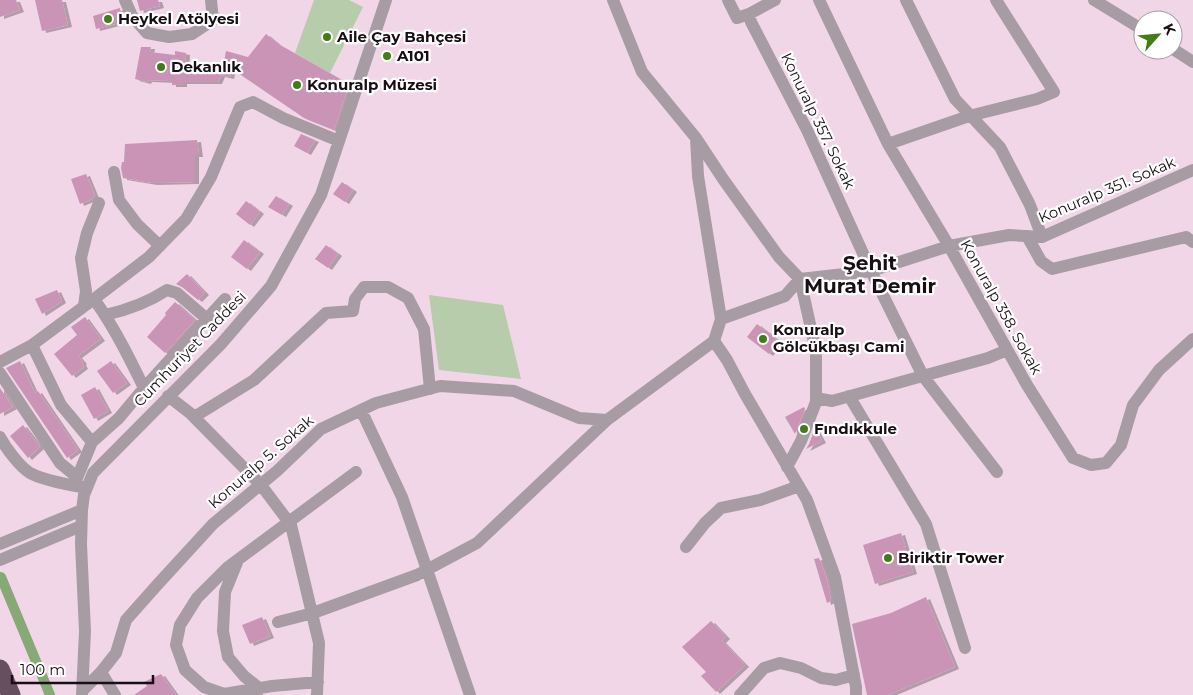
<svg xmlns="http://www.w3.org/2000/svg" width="1193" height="695" viewBox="0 0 1193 695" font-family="Montserrat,sans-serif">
  <defs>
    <filter id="shadow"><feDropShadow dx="4" dy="2" stdDeviation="0" flood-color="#0004"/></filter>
  </defs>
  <rect width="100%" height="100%" fill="#f1d6e7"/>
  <path fill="#b6ccab" d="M314 0H349L363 7 330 73 295 53Z
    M429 295 503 305 521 379 439 370Z"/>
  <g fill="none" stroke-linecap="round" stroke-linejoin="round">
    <path stroke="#87a976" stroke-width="10" d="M1 577 50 695"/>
  </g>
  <path fill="#ca94b7" filter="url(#shadow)" d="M0 0H16L20 10 0 17Z
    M35 0H62L68 25 42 31Z
    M137 0H158L160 6 140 11Z
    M120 8 123 22 96 29 93 16Z
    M266 34 278 44 349 84 334 130 304 118 232 69 230 77 221 75 218 82H183V85H172V81L148 80 147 82 135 79 141 47H151L150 52 175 55V51L186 53 185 67 222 71 226 51 248 57Z
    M301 134 315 140 307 153 294 146Z
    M197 140 199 155H195V182L153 183 123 178 121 168 122 162H124L125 144Z
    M86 174 95 196 92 199 80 204 71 179Z
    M342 182 353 190 345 202 333 194Z
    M276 196 289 204 282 215 268 207Z
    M246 201 260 212 250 225 236 214Z
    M244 240 260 252 247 269 231 257Z
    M326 245 338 254 328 268 315 259Z
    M187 274 205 293 198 300 182 287 176 284Z
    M57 290 62 301 42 314 35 299Z
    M175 302 195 320 165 353 147 337 166 315 165 313Z
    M85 317 101 339 78 356 83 362 82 363 84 367 72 376 54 354 77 335 71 327Z
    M757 324 779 341 769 354 747 337Z
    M20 361 35 393 38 391 78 450 67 458 6 368Z
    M111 361 127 383 113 393 97 371Z
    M95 387 108 411 94 419 81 395Z
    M0 388 13 407 0 414Z
    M804 407 805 409 795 434 785 417Z
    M23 425 40 447 28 458 10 436Z
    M815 428 822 441 806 449 809 444Z
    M901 533 913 572 875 584 863 545Z
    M819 558 827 579 831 601 827 603 814 559Z
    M926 597 955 667 888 695H867L852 624 891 613Z
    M262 617 270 636 250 644 242 625Z
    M711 621 726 637 722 641 745 665 716 692 701 676 706 672 682 647Z
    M161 674 176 695H134L147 686 144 682Z"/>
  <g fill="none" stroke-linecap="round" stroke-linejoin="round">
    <path stroke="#a79ca3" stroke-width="12" d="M125 0 132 16 147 33 169 37 192 34 213 20 211 0
      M613 0 642 72 696 138 723 179 779 257 800 279 816 351V402L801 441 787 467
      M728 0 737 18 749 14
      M775 0 749 14 751 22 807 130 871 271 923 376 997 472
      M819 0 888 144 949 246 1027 385 1073 458 1091 465 1106 463 1121 445 1133 405 1159 370 1193 339
      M906 0 955 99 1000 147 1030 205 1042 237
      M1094 0 1143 30
      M1173 49 1193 62
      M696 138 698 176 721 319 714 341
      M888 144 969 116 1037 99 1054 92 996 0
      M114 172 119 200 137 224 160 246
      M1027 236 1041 261 1052 269 1186 237 1193 242
      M94 299 149 257 186 219 211 177 240 107 253 102 283 118 339 141
      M84 306 86 291 81 258 87 233 99 203
      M105 315C128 310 147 303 167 290L177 293 207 319
      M721 319 785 296 800 279 871 271 949 246 1009 235 1042 237 1193 170
      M714 341 727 360 745 394 807 500 835 577 856 687V695
      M0 362 32 345 94 299C114 327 129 357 144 388L119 418 92 442 61 405 32 345
      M0 373 60 463 77 477
      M144 388 225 299
      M168 396 190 413 261 485 291 525 319 643 317 695
      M849 396 926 524 965 648
      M816 398 832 401 988 358 1007 350
      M361 410 402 497 470 695
      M194 417 254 380 326 313 353 311 355 299 364 287H388L408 298 424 329 430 389
      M0 437C6 448 19 466 30 473 44 481 71 485 87 488
      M75 483 92 442
      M0 544 82 510
      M686 547 705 523 721 508 760 500 799 486
      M0 560 81 526
      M238 560 225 592 223 631 228 657 244 676 259 688 257 693
      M278 622 313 613 417 575 477 543 607 420
      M101 672 115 695
      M318 682 272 686 224 694 204 687 185 670 176 645 180 625 197 598 228 567 356 472
      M84 689 101 672 116 653 126 620 158 584 213 524 277 471 321 429 376 403 440 386 514 391 579 418 607 420 714 341
      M82 695 85 631 81 544 82 510 84 495 93 473 221 344 271 286 321 195 386 0
      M740 695 764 668 780 663 801 668 821 678 836 680 854 675"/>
    <path stroke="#664f5e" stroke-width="19" d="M0 669 11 695"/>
  </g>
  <g fill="#427c15" stroke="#fff" stroke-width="2">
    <circle cx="108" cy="19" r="5"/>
    <circle cx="327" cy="37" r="5"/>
    <circle cx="387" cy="56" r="5"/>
    <circle cx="161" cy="67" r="5"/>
    <circle cx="297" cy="85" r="5"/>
    <circle cx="763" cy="339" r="5"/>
    <circle cx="804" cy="429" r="5"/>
    <circle cx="888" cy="558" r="5"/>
  </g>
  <g text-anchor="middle" stroke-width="4.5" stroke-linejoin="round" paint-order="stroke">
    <g font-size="15" font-weight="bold" fill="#180f15" stroke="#fff" text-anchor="start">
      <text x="118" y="24">Heykel Atölyesi</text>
      <text x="337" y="42">Aile Çay Bahçesi</text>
      <text x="397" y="61">A101</text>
      <text x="171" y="72">Dekanlık</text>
      <text x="307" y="90">Konuralp Müzesi</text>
      <text x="773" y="335">Konuralp<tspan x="773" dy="17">Gölcükbaşı Cami</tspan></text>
      <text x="814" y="434">Fındıkkule</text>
      <text x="898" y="563">Biriktir Tower</text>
    </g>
    <g font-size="15" fill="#180f15" stroke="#fff">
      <text transform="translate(818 121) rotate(64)" y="5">Konuralp 357. Sokak</text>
      <text transform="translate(1107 190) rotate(-23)" y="5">Konuralp 351. Sokak</text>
      <text transform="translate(1001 307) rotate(61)" y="5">Konuralp 358. Sokak</text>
      <text transform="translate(190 349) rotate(-46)" y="5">Cumhuriyet Caddesi</text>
      <text transform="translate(261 462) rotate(-41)" y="5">Konuralp 5. Sokak</text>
    </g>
    <g font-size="20" font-weight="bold" fill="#180f15" stroke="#fff">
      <text x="870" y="270">Şehit<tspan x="870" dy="23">Murat Demir</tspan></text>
    </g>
  </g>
  <g transform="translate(1158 35) rotate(63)"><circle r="24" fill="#ffffff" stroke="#a39fa1"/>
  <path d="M0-4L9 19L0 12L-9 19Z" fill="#427c15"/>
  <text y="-8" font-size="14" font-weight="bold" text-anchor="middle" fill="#180f15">K</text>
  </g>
  <path d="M12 675v8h141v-8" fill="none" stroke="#180f15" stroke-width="2.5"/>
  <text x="20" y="675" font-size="15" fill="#180f15" stroke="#ffffff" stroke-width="4" paint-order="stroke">100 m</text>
</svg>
